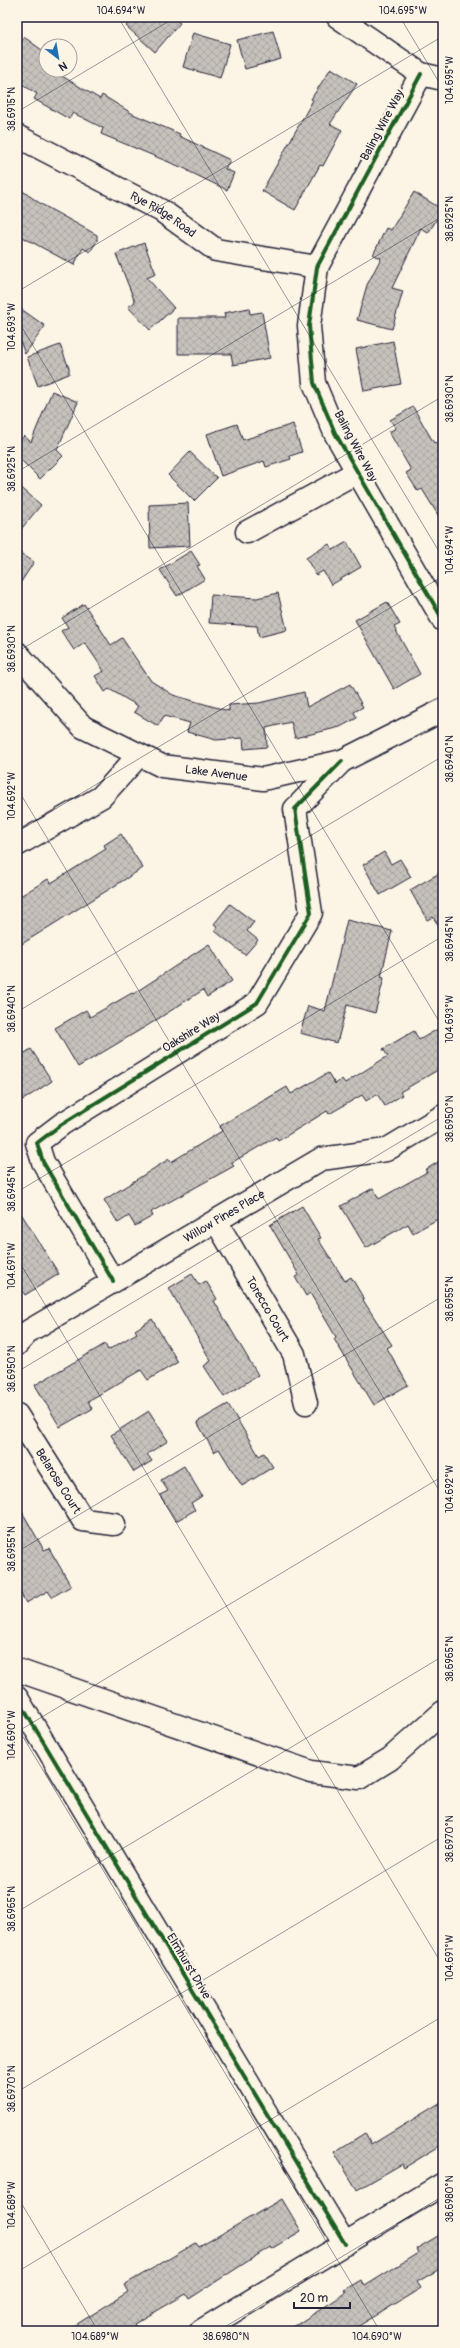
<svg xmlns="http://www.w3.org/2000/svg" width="460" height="2348" viewBox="0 0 460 2348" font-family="Pangolin,sans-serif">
  <defs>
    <pattern id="building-cross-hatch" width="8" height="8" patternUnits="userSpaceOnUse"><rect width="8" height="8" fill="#c6c1bb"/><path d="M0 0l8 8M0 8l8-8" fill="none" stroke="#aaa6a2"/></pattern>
  </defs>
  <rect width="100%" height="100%" fill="#fcf5e5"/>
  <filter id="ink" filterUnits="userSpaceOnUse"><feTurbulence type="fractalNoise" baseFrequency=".025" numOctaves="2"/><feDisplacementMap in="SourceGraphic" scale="8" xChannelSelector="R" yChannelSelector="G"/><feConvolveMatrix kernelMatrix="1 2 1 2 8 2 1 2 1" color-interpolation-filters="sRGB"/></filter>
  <g filter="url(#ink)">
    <path fill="url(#building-cross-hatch)" stroke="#22223b" d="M134 17H173L180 23 155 52 126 26Z
      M273 31 281 59 245 69 237 40Z
      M193 33 230 44 220 78 183 67Z
      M24 37 46 53V70H52L100 99 102 95 133 114 180 134 179 136 230 160 225 169 234 173 227 190 188 171V170L101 134 103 128 73 113 69 119 34 99 37 94 17 81V47Z
      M331 68 357 84 330 124 342 130 323 166 320 165 295 210 262 191 313 100 311 99Z
      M17 187 41 204 97 235V241L90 252 83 248 74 265 17 234Z
      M414 192 443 210 428 233 421 228 392 288 403 291 392 329 357 320 367 285 381 258 373 255 386 228 391 230Z
      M144 243 156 274 147 278 174 308 150 330 128 307 135 302 116 254Z
      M17 306 45 326 25 354 17 333Z
      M249 308 250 314 262 312 270 358 233 365 231 354H178V318H225L224 313Z
      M393 341 401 384 364 391 356 349Z
      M60 345 69 368V374L38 386 27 357Z
      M52 391 78 402 57 450 63 456 40 479 17 456V444L24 436 31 442Z
      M413 407 434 443 436 442 443 453V523L422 489 418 491 406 473 411 470 389 432 396 428 390 420Z
      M237 424 243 440 293 424 302 452 290 456 291 459 266 467 264 461 221 476 207 434Z
      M190 452 217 478 194 501 168 475Z
      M17 484 41 505 17 534Z
      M188 503 190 546 150 548 149 505Z
      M347 542 361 567 331 585 323 571 316 575 306 558 329 544 333 550Z
      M17 551 34 562 17 588Z
      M191 551 200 565 197 566 205 579 177 596 160 570Z
      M278 593 287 630 259 637 257 626 209 623 211 595 257 598Z
      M387 602 400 624 394 627 420 674 394 689 355 620Z
      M84 604 111 645 122 638 151 681 173 695 229 711V705L259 703 304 692 307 707 350 684 363 707 354 712 357 718 340 727 295 738 291 722 266 728 267 747 244 749 243 738 216 740 187 732 190 723 164 716 158 726 134 712 138 706 109 689 105 692 95 676 104 671 85 643 74 650 61 631 68 627 62 618Z
      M121 834 143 868 17 947V898L48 879 51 883 106 849 104 845Z
      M384 852 391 864 400 859 411 877 380 895 363 865Z
      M443 871V933L433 917 427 920 410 890Z
      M230 904 254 922 247 931 258 940 245 955 215 931 218 927 214 924Z
      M347 920 392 931 381 977 384 978 375 1013 347 1005 337 1043 300 1033 308 1006 325 1011Z
      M209 944 232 981 207 997 203 990 150 1024 78 1067 55 1028 86 1010 90 1017 132 993 133 994Z
      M443 1026V1067L400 1092 402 1095 385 1106 377 1094 366 1101 362 1095 329 1114 327 1111 278 1141 276 1137 231 1163 234 1166 151 1212 153 1216 135 1226 129 1216 118 1223 104 1200 169 1159 171 1162 222 1131 220 1126 287 1087 291 1094 328 1073 335 1084 342 1079 345 1083 388 1056 383 1049 414 1031 419 1040Z
      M31 1049 52 1081 23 1100 17 1091V1058Z
      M443 1159V1216L413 1233 408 1224 366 1248 341 1206 373 1188 379 1199 427 1172 425 1170Z
      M302 1206 321 1238 318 1239 345 1281 351 1277 364 1299 363 1300 392 1345 387 1348 408 1385 374 1405 334 1339 336 1337 310 1293 306 1296 295 1277 299 1275 270 1225Z
      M17 1207 59 1274 25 1295 17 1282Z
      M192 1274 199 1285 206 1281 217 1299 214 1301 258 1375 224 1397 204 1366 211 1361 169 1288Z
      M152 1319 178 1362 148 1380 141 1370 88 1401 92 1409 60 1427 35 1385 105 1344 108 1350 137 1333 135 1330Z
      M228 1404 259 1456 264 1453 273 1467 242 1486 219 1449 214 1452 197 1422Z
      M149 1411 168 1441 147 1454 152 1461 134 1472 111 1435Z
      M184 1466 202 1496 191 1503 195 1510 176 1521 160 1495 168 1491 161 1480Z
      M17 1503 44 1550 49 1548 71 1586 52 1597 48 1591 26 1603 17 1587Z
      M443 2101V2144L404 2168 402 2164 357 2190 334 2152 365 2133 371 2145Z
      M282 2199 301 2231 271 2249 270 2247 189 2299 186 2294 134 2324 139 2331H66L128 2292 124 2285 196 2243 199 2247Z
      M443 2233V2267L417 2282 421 2288 382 2312 350 2331H287L346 2293 344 2290 361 2280 365 2286 418 2253 416 2249Z"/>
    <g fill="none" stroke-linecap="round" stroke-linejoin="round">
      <g stroke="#22223b" stroke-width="25">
        <g id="minor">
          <path d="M421 74 317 267 309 326 314 383 335 433 443 620"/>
          <path id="s1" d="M17 136 162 211 216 250 317 267"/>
          <path d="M247 532 357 472"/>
          <path id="s2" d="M17 653 83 727 162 766 263 779 342 761 443 710"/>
          <path d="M17 845 101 797 139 755"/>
          <path id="s3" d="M216 1221 294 1354 306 1403"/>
          <path d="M113 1281 43 1162 37 1143 62 1124 257 1003 311 913 295 809 342 761"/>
          <path id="s4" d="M17 1344 29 1331 321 1159 386 1150 443 1116"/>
          <path id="s5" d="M17 1415 83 1520 114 1524"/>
          <path d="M17 1670 311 1772 359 1778 390 1759 443 1712"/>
          <path d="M17 1698 345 2244"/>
          <path d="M201 2331 443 2184"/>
        </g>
      </g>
      <g stroke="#22223b" stroke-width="25">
        <path id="major" d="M338 17 421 74 443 79"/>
      </g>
      <use href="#minor" stroke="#fcf5e5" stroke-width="22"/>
      <use href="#major" stroke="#fcf5e5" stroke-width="22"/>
      <g stroke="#fcf5e5" stroke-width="6">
        <path id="cycleway" d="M421 74 317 267 309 326 314 383 335 433 443 620
          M113 1281 43 1162 37 1143 62 1124 257 1003 311 913 295 809 342 761
          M17 1698 345 2244"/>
      </g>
      <use href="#cycleway" stroke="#1b5e20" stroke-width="4"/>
    </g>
  </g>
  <path fill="none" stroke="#22223b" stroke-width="1" stroke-opacity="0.45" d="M118 17 443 558M400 17 443 89M17 112 176 17M17 292 443 36M17 319 443 1028M17 472 443 216M17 652 443 396M17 788 443 1497M17 832 443 576M17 1012 443 756M17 1192 443 936M17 1258 443 1966M17 1372 443 1116M17 1552 443 1296M17 1727 380 2331M17 1732 443 1476M17 1912 443 1656M17 2092 443 1836M17 2196 98 2331M17 2272 443 2016M218 2331 443 2196"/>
  <g text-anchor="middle" stroke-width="4" stroke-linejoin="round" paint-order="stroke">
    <g font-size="12" fill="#22223b" stroke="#fcf5e5">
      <text transform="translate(382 125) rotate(-62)" y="4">Baling Wire Way</text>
      <text dy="4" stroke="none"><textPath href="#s1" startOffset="166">Rye Ridge Road</textPath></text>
      <text transform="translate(356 446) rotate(62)" y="4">Baling Wire Way</text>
      <text dy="4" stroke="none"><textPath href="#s2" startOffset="242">Lake Avenue</textPath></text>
      <text transform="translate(191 1032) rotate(-32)" y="4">Oakshire Way</text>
      <text dy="4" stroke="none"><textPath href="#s4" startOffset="244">Willow Pines Place</textPath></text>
      <text dy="4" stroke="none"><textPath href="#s3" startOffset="102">Torecco Court</textPath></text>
      <text dy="4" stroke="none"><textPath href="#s5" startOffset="78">Belarosa Court</textPath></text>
      <text transform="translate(189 1966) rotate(59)" y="4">Elmhurst Drive</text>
    </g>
  </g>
  <rect width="460" height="2348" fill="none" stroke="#fcf5e5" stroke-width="44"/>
  <g transform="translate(58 58) rotate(149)"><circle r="19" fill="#fcf5e5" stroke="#a5a1a1"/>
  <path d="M0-3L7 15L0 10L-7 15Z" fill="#1f6fb2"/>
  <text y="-6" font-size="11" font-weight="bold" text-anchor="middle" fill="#22223b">N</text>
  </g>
  <path d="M294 2302v6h56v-6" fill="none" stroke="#22223b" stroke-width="2"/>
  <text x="300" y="2302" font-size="12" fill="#22223b" stroke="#fcf5e5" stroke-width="3" paint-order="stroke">20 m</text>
  <rect x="22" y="22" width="416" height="2304" fill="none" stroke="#22223b" stroke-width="1.5"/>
  <g font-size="10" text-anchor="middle" fill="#22223b">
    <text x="121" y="14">104.694°W</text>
    <text x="403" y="14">104.695°W</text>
    <text transform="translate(449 80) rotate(-90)" y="4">104.695°W</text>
    <text transform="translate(11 109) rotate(-90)" y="4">38.6915°N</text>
    <text transform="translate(449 219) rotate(-90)" y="4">38.6925°N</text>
    <text transform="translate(11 327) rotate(-90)" y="4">104.693°W</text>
    <text transform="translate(449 399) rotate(-90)" y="4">38.6930°N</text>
    <text transform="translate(11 469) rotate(-90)" y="4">38.6925°N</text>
    <text transform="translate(449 550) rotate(-90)" y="4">104.694°W</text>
    <text transform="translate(11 649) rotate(-90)" y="4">38.6930°N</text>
    <text transform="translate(449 759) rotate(-90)" y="4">38.6940°N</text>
    <text transform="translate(11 796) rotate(-90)" y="4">104.692°W</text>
    <text transform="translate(449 939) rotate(-90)" y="4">38.6945°N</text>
    <text transform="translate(11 1009) rotate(-90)" y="4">38.6940°N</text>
    <text transform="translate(449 1019) rotate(-90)" y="4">104.693°W</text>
    <text transform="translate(449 1119) rotate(-90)" y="4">38.6950°N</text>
    <text transform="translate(11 1189) rotate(-90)" y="4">38.6945°N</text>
    <text transform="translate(11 1266) rotate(-90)" y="4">104.691°W</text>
    <text transform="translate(449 1299) rotate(-90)" y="4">38.6955°N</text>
    <text transform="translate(11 1369) rotate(-90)" y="4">38.6950°N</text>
    <text transform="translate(449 1489) rotate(-90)" y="4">104.692°W</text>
    <text transform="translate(11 1549) rotate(-90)" y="4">38.6955°N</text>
    <text transform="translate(449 1659) rotate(-90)" y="4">38.6965°N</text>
    <text transform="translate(11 1735) rotate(-90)" y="4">104.690°W</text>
    <text transform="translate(449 1839) rotate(-90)" y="4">38.6970°N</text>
    <text transform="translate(11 1909) rotate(-90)" y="4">38.6965°N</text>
    <text transform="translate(449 1958) rotate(-90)" y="4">104.691°W</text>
    <text transform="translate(11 2089) rotate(-90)" y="4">38.6970°N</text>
    <text transform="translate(449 2199) rotate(-90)" y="4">38.6980°N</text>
    <text transform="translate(11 2205) rotate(-90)" y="4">104.689°W</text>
    <text x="95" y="2340">104.689°W</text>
    <text x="226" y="2340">38.6980°N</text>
    <text x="377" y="2340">104.690°W</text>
  </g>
</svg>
